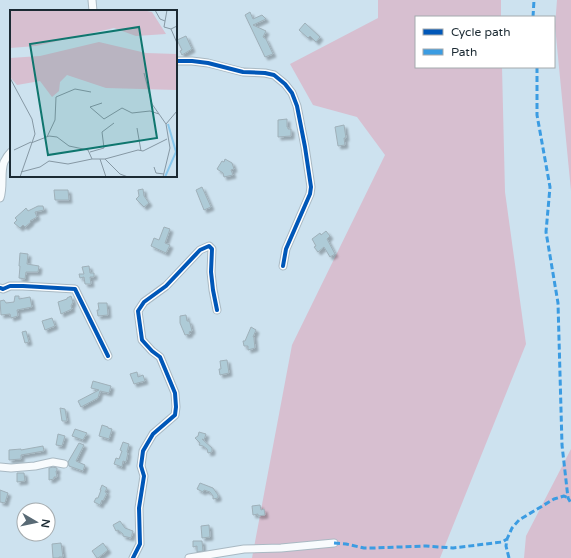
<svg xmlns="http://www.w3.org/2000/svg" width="571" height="558" viewBox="0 0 571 558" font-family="'Varela Round',sans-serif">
  <defs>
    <filter id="shadow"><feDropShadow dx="3" dy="3" stdDeviation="1" flood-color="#0004"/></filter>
  </defs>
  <rect width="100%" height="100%" fill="#cde2ef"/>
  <path fill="#d7bfd0" d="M378 0H501V17H416V67H502L505 192 526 344 440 558H252L292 345 385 155 357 117 313 105 290 64 378 18Z
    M557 0H571V191L555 26Z
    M571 449V558H524L526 536Z"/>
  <path fill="#aecbd7" stroke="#9fb0b9" filter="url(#shadow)" d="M250 12 253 19 262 15 266 19 253 25 266 31 263 37 266 39 273 54 265 57 245 15Z
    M305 23 320 37 316 42 310 36 308 38 299 30Z
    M186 36 192 49 182 55 180 51 182 50 177 40Z
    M287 119V127H288V129H291V136L278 137V120Z
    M344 125 346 138H344L345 145 338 146 335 127Z
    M225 159 232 163 234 169 231 170 233 175 224 177 223 173 217 169 222 161 224 162Z
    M202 187 211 207 204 210 196 190Z
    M143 189 144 196 149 203 144 207 136 199 139 196 138 190Z
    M54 190H68L69 200H55Z
    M38 206H43L44 210 35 212 37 217 30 221 31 222 25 227 23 225 20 228 14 223 17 220 15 218 24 210 26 208 28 211Z
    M164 227 170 229 165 243 170 245 166 253 151 246 154 238 159 240Z
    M326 231 330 236 327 239 335 254 330 257 324 247 318 252 314 247 316 246 312 239 320 233 321 235Z
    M20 253 28 254 27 264 39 266 38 272H26L25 279 19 278 20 266H19Z
    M89 266 90 273H94V277H90L91 284H85L84 277 80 278 79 274H84L82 267Z
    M15 296H19V299L30 297 32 307 17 310 18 316 11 318 10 314 1 315 0 301 4 300 6 303 14 302Z
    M71 296 73 302 71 306 72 309 61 314 58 302 67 299V298Z
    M98 303H107L108 315 98 316 97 310H99Z
    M186 315 187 321H189L190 323 192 331 189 332 190 334 185 335 180 323V316Z
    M52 318 55 326 45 330 42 321Z
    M251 327 256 330 253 337H254V339L255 348 248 350V346H244L243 341H245Z
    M26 331 29 342 25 343 22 332Z
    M227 360 229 373 220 375 219 369H221L220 361Z
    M137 372 138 377 143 375 145 381 134 384 130 374Z
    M93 381 111 386 109 393 100 391 98 398 81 407 78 401 99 390 91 388Z
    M60 408 65 409 67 421H62Z
    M102 425 108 427V428L112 429 109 439 99 436Z
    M75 429 87 433 83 440 72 436Z
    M199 432 206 434 204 440 202 439 212 448V452L208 453 207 449 203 446 199 445 200 443 195 438 198 436Z
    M58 434 65 436 62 446 56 445Z
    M123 442 129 444 127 452 128 453 126 462 123 461 122 467 114 464 116 458 119 459 122 451 120 450Z
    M79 443 84 445 76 461 85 465 83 471 69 466 68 462Z
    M43 446 44 451 21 455V459L9 460V450L21 449V450Z
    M53 467 57 468V471H56L57 477H54V479L49 480V468Z
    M17 473H24L25 481 17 482Z
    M200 483 213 488 218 495V498L213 499V496L210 492 204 490 203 492 197 489Z
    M102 485 107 488 105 492 107 493 103 501 102 500 100 505 94 502 96 498H98L101 490H100Z
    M0 490 8 493 5 503 0 502Z
    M260 505 261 510 264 509 265 515 258 516V514L253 515 252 506Z
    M120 521 125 528 133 531 131 538 123 536V534L118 530 116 531 113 525Z
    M209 525 210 537 202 538 201 526Z
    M193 541H202L203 551 197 552V546L193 547Z
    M61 543 63 557H59V558H53L52 544Z
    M103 543 108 550 98 558H97L92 551Z"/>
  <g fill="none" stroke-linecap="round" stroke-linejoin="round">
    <g stroke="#a9b9c3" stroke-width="9">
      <path id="minor" d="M92 0 93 11
        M176 61H192L208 63 243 72 265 73 274 75 285 84 292 93 297 106 305 147 311 187 310 194 286 249 283 266
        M0 198C4 186 0 173 4 162 6 158 8 155 11 152
        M0 288 3 289 10 286H23L75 289 108 356
        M0 467 11 468 35 466 53 462 64 464
        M133 558 140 544 139 508 144 476 141 466 143 451 153 434 175 415 176 407 175 393 160 357 152 351 142 340 138 311 144 302 166 286 200 250 209 246 212 249 211 272 213 290 217 310
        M189 558 244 549 281 548 334 543"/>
    </g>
    <use href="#minor" stroke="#f8fbfd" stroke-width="7"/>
    <path stroke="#3b9ce2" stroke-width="3" stroke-dasharray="6 3" stroke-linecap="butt" d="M533 17 534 0
      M537 67V115L550 187 546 232 558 303 562 445 568 498 571 503
      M334 543 346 544 364 548H373L426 546 453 548 502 542 507 539
      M509 558 506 546 507 539 512 528 519 520 554 499 564 496 568 498"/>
    <g stroke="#fff" stroke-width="6">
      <path id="cycleway" d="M176 61H192L208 63 243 72 265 73 274 75 285 84 292 93 297 106 305 147 311 187 310 194 286 249 283 266
        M0 288 3 289 10 286H23L75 289 108 356
        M133 558 140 544 139 508 144 476 141 466 143 451 153 434 175 415 176 407 175 393 160 357 152 351 142 340 138 311 144 302 166 286 200 250 209 246 212 249 211 272 213 290 217 310"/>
    </g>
    <use href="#cycleway" stroke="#0057b8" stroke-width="4"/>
  </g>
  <g transform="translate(10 10)">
    <rect width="167" height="167" fill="#cde2ef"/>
    <path d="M0 0H132L142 2 156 24 126 26 104 18 26 36 0 38ZM89 32 136 43 167 44V80L96 78 57 65 50 72 49 81 42 87 30 71 7 75 0 67V48L30 46Z" fill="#d7bfd0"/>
    <path fill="none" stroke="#88c7ec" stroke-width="2" d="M155 167 166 142 158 114"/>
    <path fill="none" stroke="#8698a4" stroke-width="1" d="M145 0 150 9 155 11M157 0 154 17 161 19 167 16M161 19 167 33M134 63 142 94 156 114 160 138 153 167M0 68 22 109 25 124 10 167M92 93 80 97 94 109 112 98 122 103 140 101 149 104M156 114 167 101M127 118 131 141M37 127 45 110 46 87 65 79 81 82M21 133 39 126 47 127 59 136 78 140 82 149M4 140 21 132M80 142 94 138 92 122 104 113M90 149 96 167M95 149 110 164 118 167M144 157 146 163 154 164M11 162 30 157 39 151 58 154 82 149H95L128 140 133 141 157 129"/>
    <path fill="#0f766e" fill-opacity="0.15" stroke="#0f766e" stroke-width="2" d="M129 17 147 128 38 145 20 34Z"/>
    <rect width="167" height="167" fill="none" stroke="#1b2a33" stroke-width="2"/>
  </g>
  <rect x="415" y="16" width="140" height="52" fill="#ffffff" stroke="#a4aaad"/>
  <rect x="423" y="29" width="20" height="6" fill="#0057b8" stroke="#a4aaad"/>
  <text x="451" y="36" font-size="12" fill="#1b2a33">Cycle path</text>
  <rect x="423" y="49" width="20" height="6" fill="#3b9ce2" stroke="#a4aaad"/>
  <text x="451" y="56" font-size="12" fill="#1b2a33">Path</text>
  <g transform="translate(36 522) rotate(99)"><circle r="19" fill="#ffffff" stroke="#a4aaad"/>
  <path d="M0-3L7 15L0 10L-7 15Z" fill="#596a75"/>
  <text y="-6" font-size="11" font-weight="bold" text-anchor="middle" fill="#1b2a33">N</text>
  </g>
</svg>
